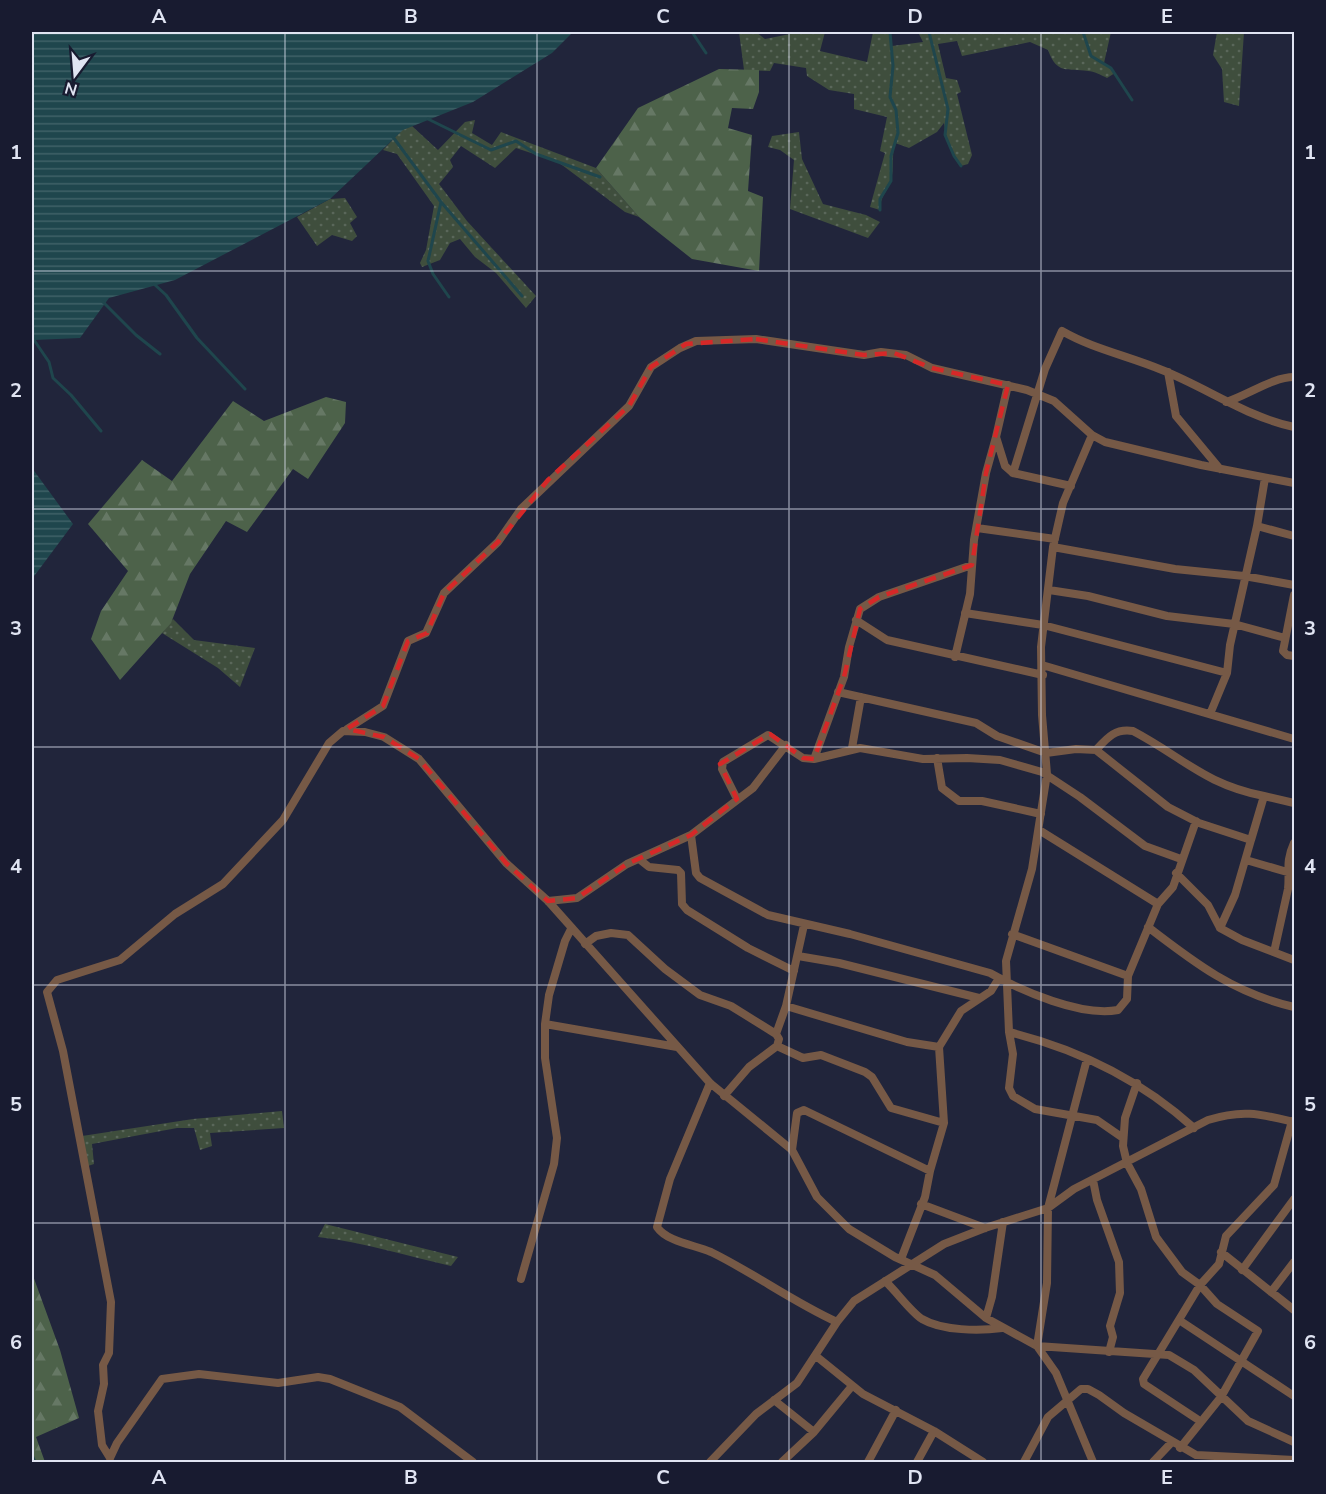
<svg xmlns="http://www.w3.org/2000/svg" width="1326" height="1494" viewBox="0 0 1326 1494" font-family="'Nunito Sans',sans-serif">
  <defs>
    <pattern id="grass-dots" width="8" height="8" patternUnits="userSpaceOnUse" patternTransform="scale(1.5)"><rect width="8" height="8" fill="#3f4e3d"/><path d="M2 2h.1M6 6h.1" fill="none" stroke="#5a675a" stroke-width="1.8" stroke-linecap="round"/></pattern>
    <pattern id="forest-firs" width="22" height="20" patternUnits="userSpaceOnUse" patternTransform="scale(1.5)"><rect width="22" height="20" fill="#4d624a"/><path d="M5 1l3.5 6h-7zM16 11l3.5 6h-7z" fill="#667865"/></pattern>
    <pattern id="water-rules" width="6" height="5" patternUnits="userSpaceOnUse" patternTransform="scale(1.5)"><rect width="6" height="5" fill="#1f464d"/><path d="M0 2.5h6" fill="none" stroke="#3f6167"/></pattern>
  </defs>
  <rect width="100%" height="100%" fill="#21253b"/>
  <path fill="url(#grass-dots)" d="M739 32H756L765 39 800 32H825L820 51 867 62 873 32H890L892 46 923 42 918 32H1111L1104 63 1115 73 1107 78C1101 75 1094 71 1088 71 1067 68 1057 75 1048 50L1030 42 962 56 957 41 938 44 946 78 957 80 961 92 957 94 972 155 968 164 961 166C951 153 946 139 944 123L937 132 909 148 895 143C891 156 895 171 890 183 886 193 880 197 880 210L870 207 885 153 880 151 887 117 854 109V94L829 90 807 76 806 68 774 63 770 71 744 70Z
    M1217 32H1244L1239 106 1224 102 1222 69 1213 55Z
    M475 120 472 133 492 145 501 132 596 168 639 217 625 212 558 162 516 148 495 168 461 146 450 160 453 167 439 184 467 221 536 296 526 308 496 273 475 257 460 239 450 243 440 260 422 267 420 263 426 250 434 206 397 154 383 150 403 129 412 126 438 150 465 122Z
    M799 132 802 159 823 204 866 215 880 222 868 238 790 209 794 160 780 150 768 147 772 136Z
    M345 198 357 217 350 223 357 236 352 241 332 235 317 246 297 217 330 199Z
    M173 619 194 640 255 648 240 687 218 668 162 633Z
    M282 1111 284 1128 210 1133 212 1146 200 1150 194 1128H177L92 1144 94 1164 88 1166 82 1136 193 1119Z
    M325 1224 458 1257 451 1266C407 1256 363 1242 318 1237Z"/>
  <path fill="url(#forest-firs)" d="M719 69 759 70V92L753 109 732 108 728 128 752 135 748 191 763 197 759 271 692 259 639 217 596 168 638 108Z
    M326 397 346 402 345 423 308 479 293 469 247 532 226 521 190 574 171 623 120 680 91 639 101 611 128 571 88 524 142 460 172 481 233 401 264 421Z
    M32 1273 60 1350 79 1418 36 1437 45 1462H32Z"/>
  <path fill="url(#water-rules)" d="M32 32H573L552 53 473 102 403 130 330 199 175 280 109 298 80 338 34 340 32 342Z
    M32 468 73 524 32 579Z"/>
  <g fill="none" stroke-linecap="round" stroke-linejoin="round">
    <path stroke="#1f464d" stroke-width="3" d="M692 32 706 53
      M929 32 948 109 945 135 954 156 961 166
      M1083 32 1091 56 1111 68 1132 100
      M428 119 491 150 516 141 536 154 600 177
      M393 137 441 202 522 296
      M441 202 428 261 433 274 449 297
      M880 210V199L891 181V156L898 133 896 110 890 97 893 66 890 32
      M154 284 166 295 197 338 245 389
      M103 302 136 335 160 354
      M32 337 49 362 53 378 71 395 101 431
      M32 1455 35 1462"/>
    <path stroke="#765946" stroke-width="8" d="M1168 372 1176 416 1220 469
      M1008 385 996 437 1005 466 1013 473
      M1226 402C1248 395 1273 377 1294 377
      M1092 435 1063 503 1053 547 1041 647 1042 715 1047 774 1032 869 1006 961 1009 1032C1078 1049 1141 1080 1194 1128
      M1071 486 1013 473 1045 369 1062 331C1093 349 1129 356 1162 370 1207 388 1247 417 1294 427
      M1257 526 1294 536
      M977 528 1055 539
      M1053 547 1175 569 1244 576 1294 585
      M1049 590 1088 596 1167 616 1234 624 1285 638
      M1294 595 1283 651 1287 655 1294 656
      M965 613 1043 625 1227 673
      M856 620 887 640 1043 675
      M955 657 970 594 974 540 986 473 996 437
      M1042 665 1294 739
      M838 692 976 723 997 736 1046 753 1076 749 1096 750 1168 807 1199 823 1251 840 1264 796 1294 803
      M1210 714 1227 673 1230 645 1257 526 1265 478
      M347 729 383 706 408 641 426 633 444 593 498 542 521 509 629 406 651 367 680 348 696 341 756 339 864 355 881 352 906 355 932 368 1027 390 1054 401 1092 435 1105 442 1201 465 1294 483
      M852 748 861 697
      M1096 750C1107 738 1115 728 1133 731 1184 758 1204 784 1264 796
      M937 758 942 788 959 801H982L1041 814
      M814 759 844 677 849 647 860 609 879 597 972 565
      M737 799 722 769 723 762 768 735 803 758 814 759 860 748 923 759 967 758 1000 760 1042 772 1080 797 1145 846 1181 859
      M1039 830 1158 904
      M691 835 696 873 700 878 768 915 850 934 990 973C1022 991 1081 1017 1118 1010L1127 999 1128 976 1012 934
      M639 859 649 867 678 870 681 873 682 904 687 910 748 948 794 971
      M1246 860 1294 874
      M1176 873 1208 905 1220 928 1242 940 1294 960
      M548 901 577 898 627 864 691 835 753 788 786 745
      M1148 927C1196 964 1234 993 1294 1007
      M1220 928 1235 895 1251 840
      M585 944 596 936 611 933 628 935 665 969 700 995 731 1006 776 1034 779 1039 777 1046 749 1067 724 1096
      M1274 952 1288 889C1290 870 1285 863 1294 843
      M798 956 839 963 979 998
      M1128 976 1158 904 1173 887 1196 821
      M786 1006 804 925
      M545 1024 677 1047
      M1009 1032 1013 1054 1009 1088 1013 1096 1035 1109 1097 1120 1123 1138
      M776 1034 786 1006 907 1042 939 1047
      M777 1046 803 1058 821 1055 865 1072 872 1077 891 1108 944 1123
      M1087 1059 1048 1208 1047 1283 1037 1346 1056 1373 1093 1462
      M710 1083 670 1179 657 1227C667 1242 695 1245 711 1252 754 1273 793 1302 837 1322
      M1137 1083 1125 1118 1123 1146 1127 1163 1141 1189 1156 1237 1182 1272 1200 1285 1217 1304 1258 1331 1221 1397 1180 1448
      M792 1150 797 1113 804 1110 930 1171 944 1123 939 1047 961 1011 991 991 999 978
      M1093 1180 1097 1200 1119 1262 1120 1293 1110 1326 1113 1337 1109 1352
      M921 1204 985 1228
      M1221 1252 1294 1310
      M901 1259 925 1197 930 1171
      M1242 1270 1294 1199
      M521 1279 554 1164 557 1138 545 1058V1024L549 995 565 941 571 929
      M885 1281C897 1292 910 1311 922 1319 942 1331 980 1331 1002 1328
      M1271 1292 1294 1262
      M986 1318 992 1297 1003 1222
      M1179 1320 1294 1396
      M816 1356 863 1394 934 1431 983 1462
      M774 1400 814 1432 852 1386
      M1200 1421 1144 1384 1143 1379 1200 1285 1219 1264 1226 1236 1274 1185 1292 1121
      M110 1458 102 1445 98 1411 104 1384 103 1365 109 1353 111 1302 63 1051 47 992 57 980 120 960 175 914 223 884 283 820 329 743 343 731 365 732 384 737 419 759 506 863 548 901 710 1083 792 1150 817 1197 849 1229 895 1257 935 1275 986 1318 1037 1346 1169 1355 1194 1370 1248 1421 1294 1442
      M110 1458 117 1443 162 1379 199 1374 278 1383 318 1377 330 1379 400 1407 473 1462
      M710 1462 756 1414 797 1383 837 1322 854 1301 944 1244 985 1228 1048 1208 1074 1189 1208 1120C1243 1109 1260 1114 1294 1122
      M782 1462 814 1432
      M868 1462 896 1410
      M917 1462 934 1431
      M1024 1462 1048 1417 1081 1389H1088L1099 1395 1124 1413 1196 1455 1294 1460
      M1153 1462 1171 1443"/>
  </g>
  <path fill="none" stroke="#d62828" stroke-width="4.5" stroke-dasharray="12 8" stroke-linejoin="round" d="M756 339 864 355 894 353 932 368 1008 385 986 473 972 565 879 597 860 609 844 677 814 759 803 758 770 734 720 764 737 799 691 835 627 864 577 898 548 901 506 863 419 759 384 737 347 729 383 706 408 641 427 633 444 593 498 542 548 480 629 406 651 367 686 344Z"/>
  <path fill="none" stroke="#e0e4f2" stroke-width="1.5" stroke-opacity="0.55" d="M285 32V1462M537 32V1462M789 32V1462M1041 32V1462M32 271H1294M32 509H1294M32 747H1294M32 985H1294M32 1223H1294"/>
  <rect width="1326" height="1494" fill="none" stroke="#181b30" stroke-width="66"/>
  <g transform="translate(75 75) rotate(196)" stroke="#181b30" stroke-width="4.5" paint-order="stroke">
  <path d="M0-4.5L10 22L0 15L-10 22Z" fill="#e0e4f2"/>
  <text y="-9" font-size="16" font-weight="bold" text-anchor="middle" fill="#e0e4f2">N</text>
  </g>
  <rect x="33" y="33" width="1260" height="1428" fill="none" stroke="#e0e4f2" stroke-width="2"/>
  <g font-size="20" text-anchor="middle" font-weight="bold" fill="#e0e4f2">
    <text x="159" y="23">A</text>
    <text x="411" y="23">B</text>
    <text x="663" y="23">C</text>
    <text x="915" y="23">D</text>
    <text x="1167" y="23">E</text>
    <text x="16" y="159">1</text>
    <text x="1310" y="159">1</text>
    <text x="16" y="397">2</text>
    <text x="1310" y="397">2</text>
    <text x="16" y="635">3</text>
    <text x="1310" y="635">3</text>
    <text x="16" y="873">4</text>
    <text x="1310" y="873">4</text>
    <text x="16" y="1111">5</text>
    <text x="1310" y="1111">5</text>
    <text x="16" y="1349">6</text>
    <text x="1310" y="1349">6</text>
    <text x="159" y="1484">A</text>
    <text x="411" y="1484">B</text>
    <text x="663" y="1484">C</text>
    <text x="915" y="1484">D</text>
    <text x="1167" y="1484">E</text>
  </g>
</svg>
